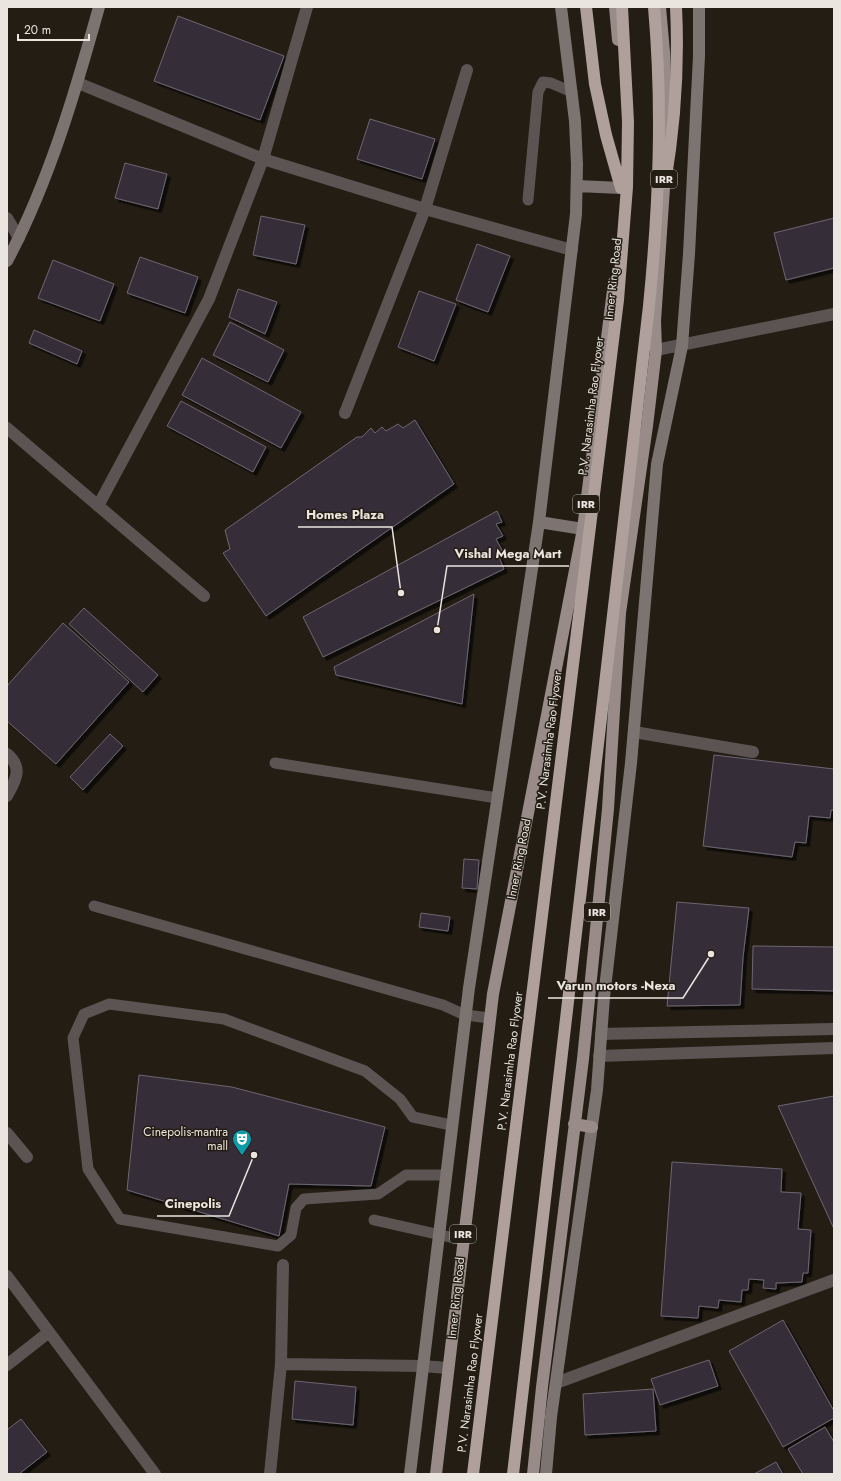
<svg xmlns="http://www.w3.org/2000/svg" width="841" height="1481" viewBox="0 0 841 1481" font-family="Jost,sans-serif">
  <defs>
    <filter id="shadow"><feDropShadow dx="3.5" dy="3.5" stdDeviation="0" flood-color="#0009"/></filter>
  </defs>
  <rect width="100%" height="100%" fill="#231d14"/>
  <path fill="#342e38" stroke="#6d6671" filter="url(#shadow)" d="M178 16 284 56 260 120 154 81Z
    M370 119 435 139 422 179 357 159Z
    M125 163 167 174 158 209 115 198Z
    M261 216 305 225 296 264 253 255Z
    M834 218V268L786 280 774 233Z
    M477 244 510 256 488 312 456 300Z
    M140 257 198 277 185 313 127 293Z
    M53 260 114 284 100 321 38 298Z
    M238 289 277 302 265 334 229 317Z
    M419 291 456 304 434 361 398 347Z
    M230 322 284 350 268 382 213 355Z
    M34 330 82 351 77 364 29 343Z
    M202 358 301 412 281 448 182 395Z
    M181 401 266 447 253 472 167 426Z
    M415 420 454 484 266 616 223 553 230 549 225 530 357 437H362L371 428 375 433 382 427 386 431 398 424 403 428Z
    M497 511 502 522 496 524 503 536 496 539 502 550 497 552 504 569 323 657 303 617Z
    M474 594 462 704 336 675 334 667Z
    M84 608 158 675 143 692 69 624Z
    M63 623 129 682 56 764 7 721V686Z
    M110 734 123 746 83 790 70 777Z
    M714 755 834 769V810H831L830 818 809 816 806 843 795 842 792 857 703 846Z
    M464 859 479 860 477 889 462 888Z
    M677 902 749 908 743 957 740 1005 667 1006Z
    M421 913 450 917 448 931 419 927Z
    M753 946 834 947V991L752 989Z
    M139 1075 232 1087 385 1127 371 1186 289 1184 279 1236 127 1190Z
    M834 1096V1229L778 1106Z
    M672 1162 782 1169 781 1192 801 1193 798 1229 811 1230 808 1273H803L802 1282 776 1283V1289L763 1288 764 1280 749 1279 748 1290H742L741 1302 719 1300 718 1308 699 1306 698 1318 661 1316Z
    M783 1320 834 1411V1418L783 1447 729 1351Z
    M709 1360 718 1386 660 1405 651 1379Z
    M295 1381 356 1387 353 1425 292 1419Z
    M653 1389 656 1431 585 1435 583 1394Z
    M21 1419 47 1452 19 1474H7V1430Z
    M825 1427 834 1442V1474H803L788 1449Z
    M776 1462 783 1474H754Z"/>
  <g fill="none" stroke-linecap="round" stroke-linejoin="round">
    <path stroke="#5b5453" stroke-width="11" d="M528 200 538 92 543 82 551 83 572 92
      M275 763 497 798
      M94 906 443 1005 465 1015 490 1018
      M445 1175H406L378 1194 304 1199 296 1208 291 1235 278 1246 120 1219 88 1169 73 1038 84 1014 109 1004 224 1019 365 1071 400 1099 413 1117 451 1125
      M374 1220 463 1240"/>
    <path stroke="#5b5453" stroke-width="12" d="M78 83 263 159 425 209 572 250
      M7 218 19 238
      M656 350 834 314
      M345 413 425 209 467 70
      M7 428 204 596
      M98 506 209 299 263 159 307 7
      M634 732 753 752
      M7 754C24 768 15 781 7 796
      M601 1034 834 1029
      M599 1056 834 1048
      M7 1133 27 1157
      M7 1276 49 1332 7 1365
      M49 1332 155 1474
      M281 1364 422 1366 448 1368
      M556 1383 834 1280
      M270 1474 281 1364 283 1265"/>
    <path stroke="#7d7371" stroke-width="12" d="M577 186 621 188
      M7 261C49 182 75 93 99 7
      M539 522 583 529
      M410 1474 469 988 539 522 576 214 577 165 575 121 561 7
      M546 1474 551 1417 597 1090 604 997 631 763 657 464 682 346 689 254 699 56V7"/>
    <path stroke="#988b88" stroke-width="12" d="M615 7 618 40
      M574 1124 592 1127
      M436 1474 493 994 583 529 614 282
      M533 1474 542 1387 583 1059 608 809 620 613 647 426 656 350 655 321 664 188 666 120 664 52 660 7"/>
    <path stroke="#b0a09c" stroke-width="12" d="M586 7 595 84 606 135 621 188
      M665 183C675 124 679 67 676 7
      M473 1474 618 300 627 187 628 122 622 7
      M513 1474 649 306C659 204 663 110 654 7"/>
  </g>
  <defs>
    <g id="theatre-pin" transform="scale(1)"><path d="M0 17L-7.5 6A9.5 9.5 0 1 1 7.5 6Z" fill="#0f9aa8" stroke="#231d14"/><path d="M-5-5.5Q0-4 5-5.5V0Q5 5 0 6Q-5 5-5 0ZM-3.3-2.5H-1v1.5H-3.3ZM1-2.5H3.3v1.5H1ZM-2.8 1Q0 5.5 2.8 1Z" fill="#fff"/></g>
  </defs>
  <g fill-rule="evenodd">
    <use href="#theatre-pin" x="242" y="1139"/>
  </g>
  <g text-anchor="middle" stroke-width="3" stroke-linejoin="round" paint-order="stroke">
    <g fill="#231d14" stroke="#aeaaa2" stroke-width="1">
      <rect x="651" y="170" width="26" height="18" rx="3"/>
      <rect x="573" y="495" width="26" height="18" rx="3"/>
      <rect x="584" y="903" width="26" height="18" rx="3"/>
      <rect x="450" y="1225" width="26" height="18" rx="3"/>
    </g>
    <g font-size="11" font-weight="bold" fill="#eae6df">
      <text x="664" y="183">IRR</text>
      <text x="586" y="508">IRR</text>
      <text x="597" y="916">IRR</text>
      <text x="463" y="1238">IRR</text>
    </g>
    <g font-size="12" fill="#eae6df" stroke="#231d14">
      <text transform="translate(613 279) rotate(-84)" y="4">Inner Ring Road</text>
      <text transform="translate(591 406) rotate(-83)" y="4">P.V. Narasimha Rao Flyover</text>
      <text transform="translate(549 740) rotate(-83)" y="4">P.V. Narasimha Rao Flyover</text>
      <text transform="translate(519 859) rotate(-79)" y="4">Inner Ring Road</text>
      <text transform="translate(510 1061) rotate(-83)" y="4">P.V. Narasimha Rao Flyover</text>
      <text transform="translate(456 1298) rotate(-84)" y="4">Inner Ring Road</text>
      <text transform="translate(470 1383) rotate(-83)" y="4">P.V. Narasimha Rao Flyover</text>
    </g>
    <g font-size="12" fill="#eae6df" stroke="#231d14" text-anchor="end">
      <text x="228" y="1136">Cinepolis-mantra<tspan x="228" dy="14">mall</tspan></text>
    </g>
  </g>
  <path fill="none" stroke="#eae6df" stroke-width="1.5" d="M401 593L392 527H298M437 630L447 566H569M711 954L683 998H548M254 1155L229 1216H157"/>
  <g fill="#eae6df" stroke="#231d14" stroke-width="1.5">
    <circle cx="401" cy="593" r="4"/>
    <circle cx="437" cy="630" r="4"/>
    <circle cx="711" cy="954" r="4"/>
    <circle cx="254" cy="1155" r="4"/>
  </g>
  <g font-size="13" text-anchor="middle" font-weight="bold" fill="#eae6df" stroke="#231d14" stroke-width="3" stroke-linejoin="round" paint-order="stroke">
    <text x="345" y="519">Homes Plaza</text>
    <text x="508" y="558">Vishal Mega Mart</text>
    <text x="616" y="990">Varun motors -Nexa</text>
    <text x="193" y="1208">Cinepolis</text>
  </g>
  <rect width="841" height="1481" fill="none" stroke="#eae6df" stroke-width="16"/>
  <path d="M18 34v6h71v-6" fill="none" stroke="#eae6df" stroke-width="2"/>
  <text x="24" y="34" font-size="12" fill="#eae6df" stroke="#231d14" stroke-width="3" paint-order="stroke">20 m</text>
</svg>
